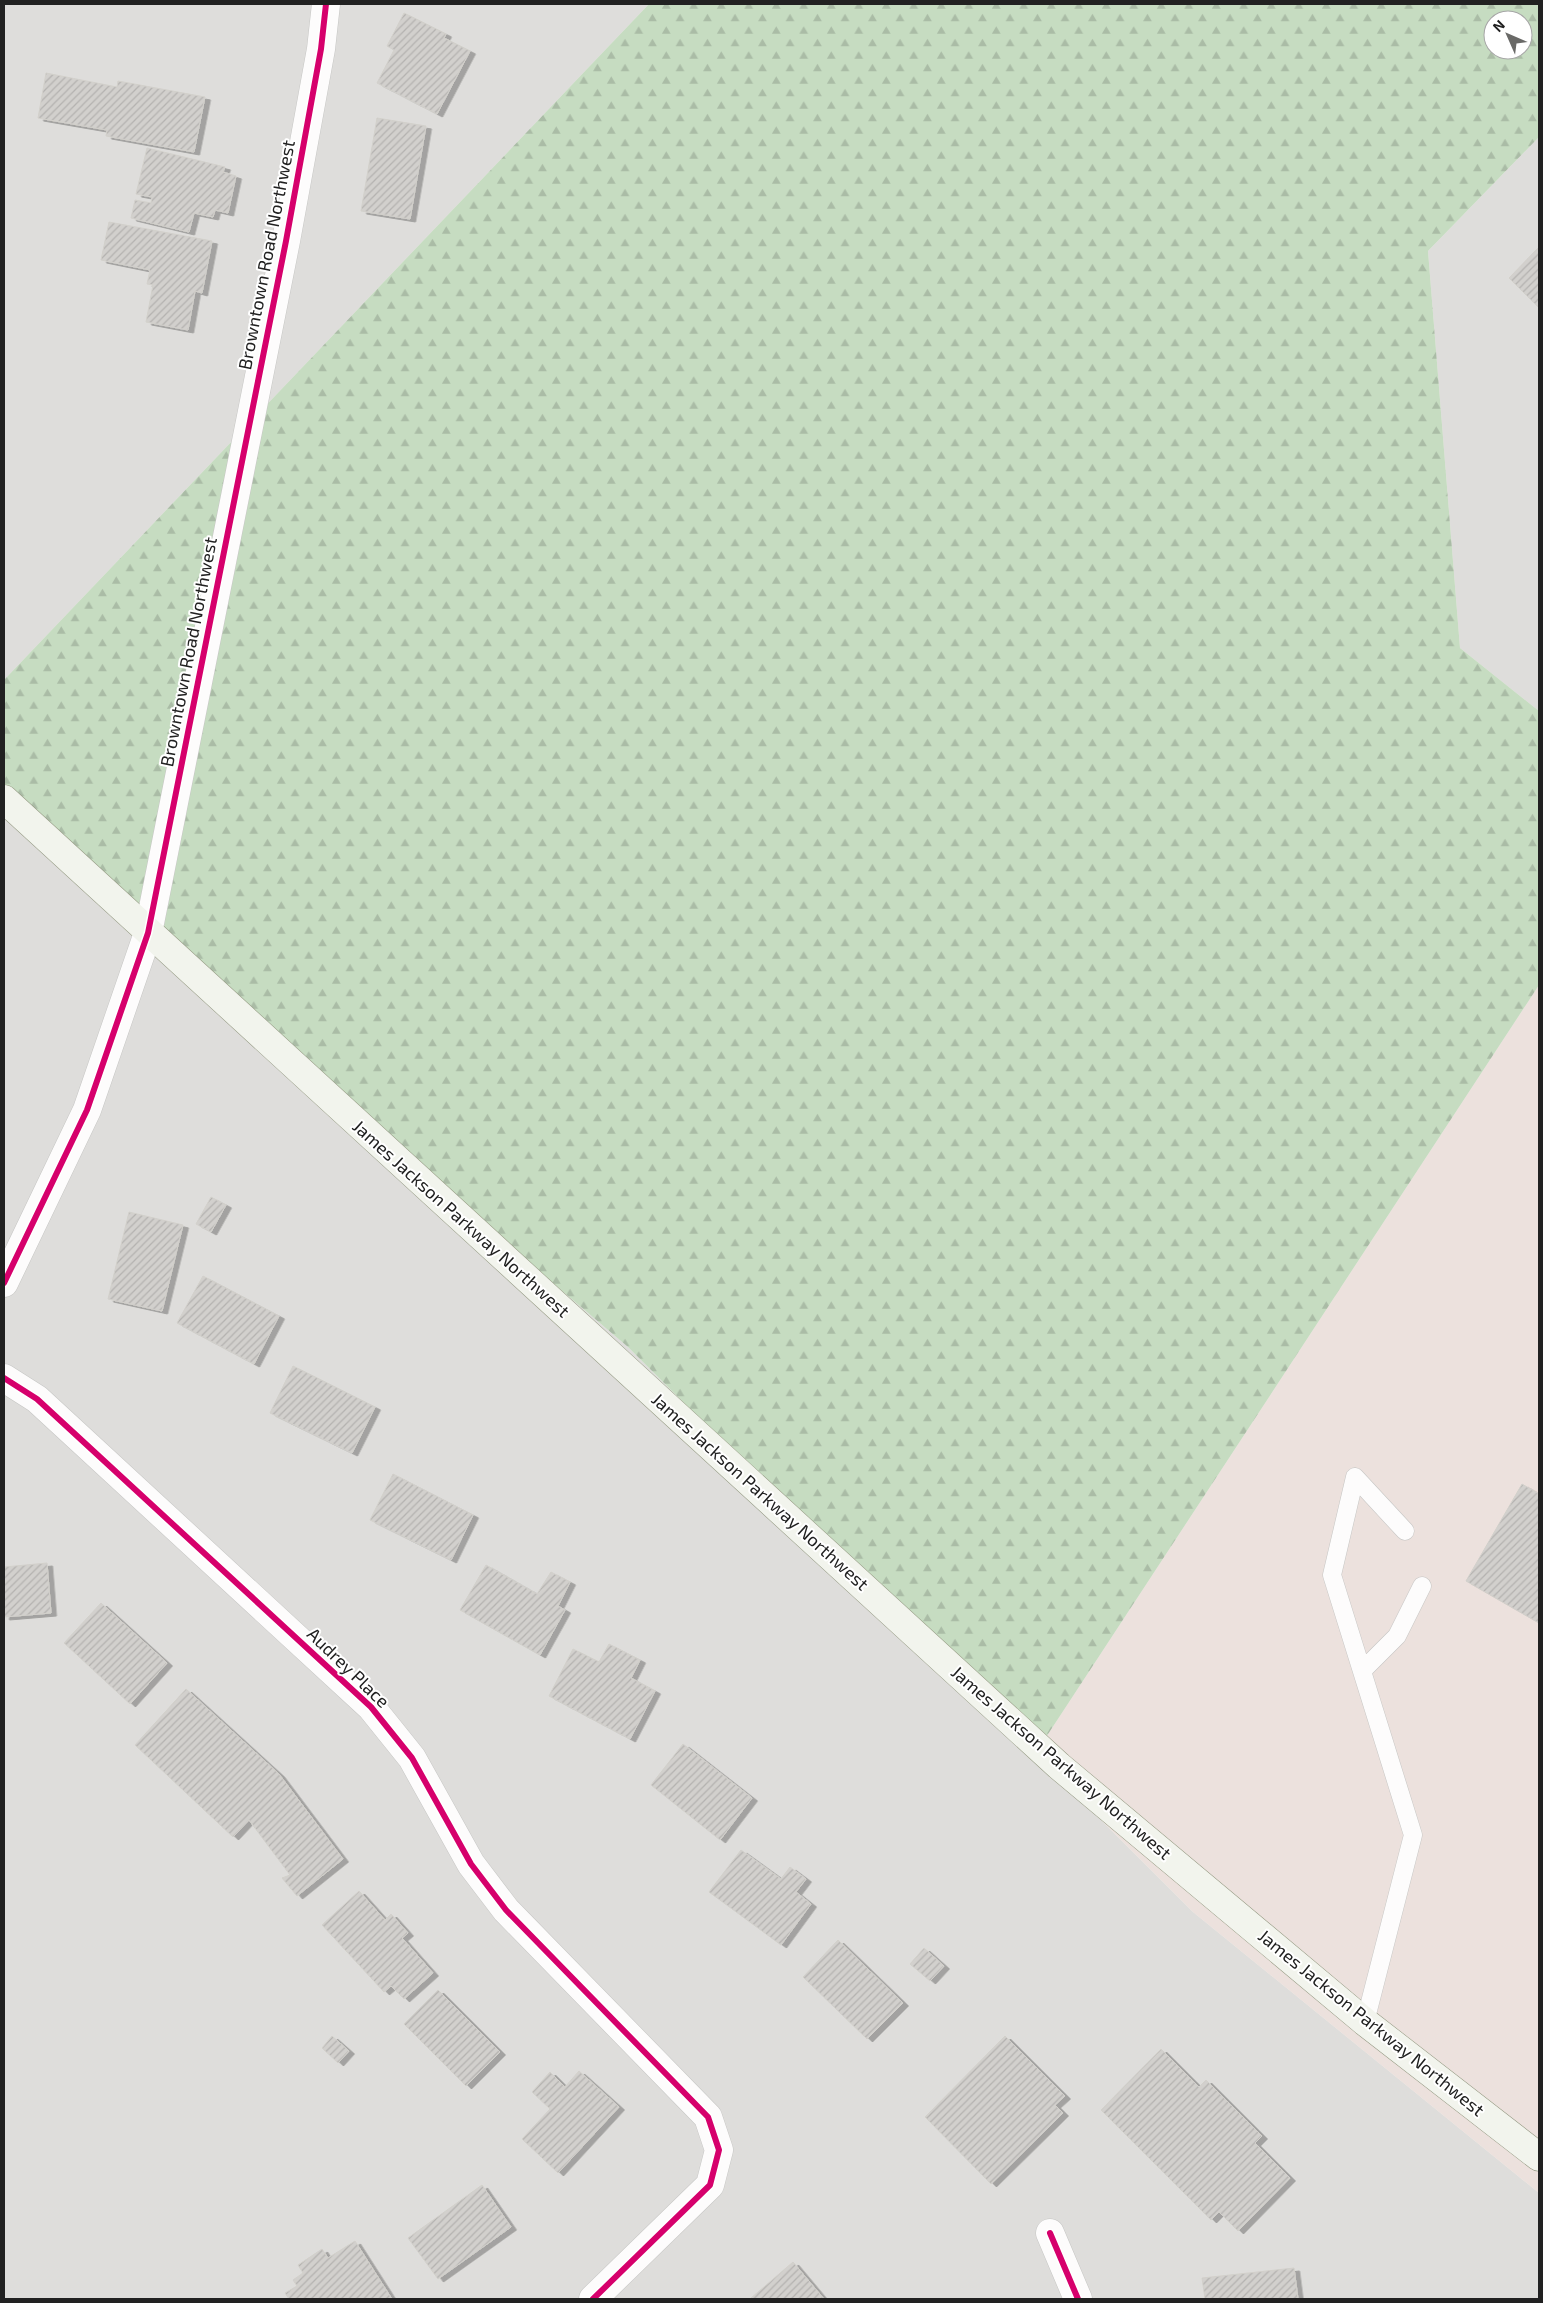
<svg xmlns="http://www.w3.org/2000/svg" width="1543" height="2303" viewBox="0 0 1543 2303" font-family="'Exo 2',sans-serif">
  <defs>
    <pattern id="forest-firs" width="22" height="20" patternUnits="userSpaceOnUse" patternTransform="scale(1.25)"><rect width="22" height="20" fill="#c6dcc1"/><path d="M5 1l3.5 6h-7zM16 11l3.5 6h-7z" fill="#aabca6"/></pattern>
    <pattern id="building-hatch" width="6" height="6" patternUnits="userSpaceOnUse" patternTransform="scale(1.25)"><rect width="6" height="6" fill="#d2d0cd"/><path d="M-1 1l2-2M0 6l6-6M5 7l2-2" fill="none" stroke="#b4b2b0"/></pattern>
    <filter id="shadow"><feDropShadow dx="5.5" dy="3" stdDeviation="0" flood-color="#0004"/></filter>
  </defs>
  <rect width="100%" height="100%" fill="#efeeea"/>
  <path fill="#dedddb" d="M4 4H649L4 680Z
    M1539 137V711L1460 648 1428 251Z
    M4 816 628 1347 1193 1912 1539 2193V2299H4Z"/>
  <path fill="#ece1dd" d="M1539 985V2193L1193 1912 1035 1754Z"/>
  <path fill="url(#forest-firs)" fill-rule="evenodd" d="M649 4H1539V137L1428 251 1460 648 1539 711V985L1035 1754 628 1347 4 816V680ZM1493 20H1523V50H1493Z"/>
  <path fill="url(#building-hatch)" stroke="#d2d0cb" filter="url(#shadow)" d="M404 13 446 34 444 38 470 51 437 114 377 83 394 50 387 46Z
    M46 73 117 87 118 81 205 97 194 152 106 136 107 130 38 118Z
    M377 118 426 126 410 219 361 211Z
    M147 148 225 167 223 172 236 176 228 213 215 210 213 217 194 213 189 232 131 218 135 200 151 203 152 197 136 194Z
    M109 222 212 241 202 293 195 291 188 330 146 322 153 285 147 284 150 270 101 260Z
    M1539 247V308L1509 278Z
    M211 1197 226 1205 211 1232 196 1224Z
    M129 1212 183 1225 162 1311 108 1299Z
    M203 1276 279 1316 254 1364 177 1323Z
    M293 1366 375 1407 352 1453 270 1413Z
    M393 1474 473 1515 451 1560 370 1520Z
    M1522 1484 1539 1494V1623L1466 1581Z
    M47 1563 51 1613 4 1617V1567Z
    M486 1565 537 1594 551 1572 570 1582 558 1606 565 1610 540 1655 460 1610Z
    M101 1603 167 1663 130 1704 64 1643Z
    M609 1644 640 1660 631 1678 655 1691 630 1739 549 1696 573 1649 599 1662Z
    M186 1689 279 1774 343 1859 297 1896 282 1878 290 1875 249 1820 233 1837 135 1745Z
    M683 1744 752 1798 720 1840 651 1785Z
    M741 1850 781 1879 790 1867 806 1879 796 1892 811 1904 781 1945 709 1892Z
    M359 1891 385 1920 391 1914 408 1933 402 1938 433 1973 404 1999 391 1986 384 1992 322 1925Z
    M838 1940 903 2003 867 2039 803 1977Z
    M924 1948 944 1966 930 1981 910 1964Z
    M438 1990 500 2052 466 2086 404 2024Z
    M332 2036 349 2051 338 2063 322 2048Z
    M1005 2036 1065 2096 1055 2105 1063 2113 991 2184 925 2117Z
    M1161 2049 1199 2087 1206 2080 1262 2136 1255 2143 1290 2178 1238 2231 1219 2212 1211 2220 1101 2110Z
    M579 2071 619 2107 558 2173 522 2139 550 2109 532 2092 550 2072 565 2087Z
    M482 2185 511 2227 438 2279 408 2238Z
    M355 2241 392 2299H289L285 2293 297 2286 293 2280 303 2273 298 2265 322 2249 328 2258Z
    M793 2262 824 2299H752L751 2298Z
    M1294 2268 1298 2299H1205L1202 2278Z"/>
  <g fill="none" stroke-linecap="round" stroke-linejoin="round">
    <g stroke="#c6c6c4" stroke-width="19">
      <path id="service" d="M1355 1477 1332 1575 1413 1835 1365 2022
        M1355 1477 1405 1531
        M1362 1671 1397 1636 1422 1586"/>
    </g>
    <g stroke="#c6c6c4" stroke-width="29">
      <path id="minor" d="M4 1378 37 1399 371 1707 412 1758 471 1864 506 1910 708 2117 719 2150 710 2185 593 2299
        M1050 2233 1078 2299"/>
    </g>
    <g stroke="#c6c6c4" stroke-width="29">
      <path id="tertiary" d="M4 1283 87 1110 148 933 286 241 321 49 326 4"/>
    </g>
    <g stroke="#949982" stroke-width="29">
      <path id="secondary" d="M4 799 1059 1766 1365 2022 1539 2157"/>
    </g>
    <use href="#service" stroke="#fdfcfc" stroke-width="18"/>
    <use href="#minor" stroke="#fdfcfc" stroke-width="28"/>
    <use href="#tertiary" stroke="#fdfcfc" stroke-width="28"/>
    <use href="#secondary" stroke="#f2f4ed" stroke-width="28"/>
    <g stroke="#fff" stroke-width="9">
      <path id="cycleway" d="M4 1283 87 1110 148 933 286 241 321 49 326 4
        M4 1378 37 1399 371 1707 412 1758 471 1864 506 1910 708 2117 719 2150 710 2185 593 2299
        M1050 2233 1078 2299"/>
    </g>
    <use href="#cycleway" stroke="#d6006c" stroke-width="6"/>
  </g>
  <g text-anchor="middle" stroke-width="4" stroke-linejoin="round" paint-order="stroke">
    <g font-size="18" fill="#212121" stroke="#fff">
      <text transform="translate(267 255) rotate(-79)" y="6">Browntown Road Northwest</text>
      <text transform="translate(189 652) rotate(-79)" y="6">Browntown Road Northwest</text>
      <text transform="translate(461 1219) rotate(42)" y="6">James Jackson Parkway Northwest</text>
      <text transform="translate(760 1492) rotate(42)" y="6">James Jackson Parkway Northwest</text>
      <text transform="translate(348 1668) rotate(44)" y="6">Audrey Place</text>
      <text transform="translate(1061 1763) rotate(41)" y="6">James Jackson Parkway Northwest</text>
      <text transform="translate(1371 2023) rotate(39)" y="6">James Jackson Parkway Northwest</text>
    </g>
  </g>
  <rect width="1543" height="2303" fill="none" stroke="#212121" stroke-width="10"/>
  <g transform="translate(1508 35) rotate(315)"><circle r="24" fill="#ffffff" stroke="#a6a6a6"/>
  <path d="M0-4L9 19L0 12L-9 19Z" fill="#696967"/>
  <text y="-8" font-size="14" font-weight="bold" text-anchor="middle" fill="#212121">N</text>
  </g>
</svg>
